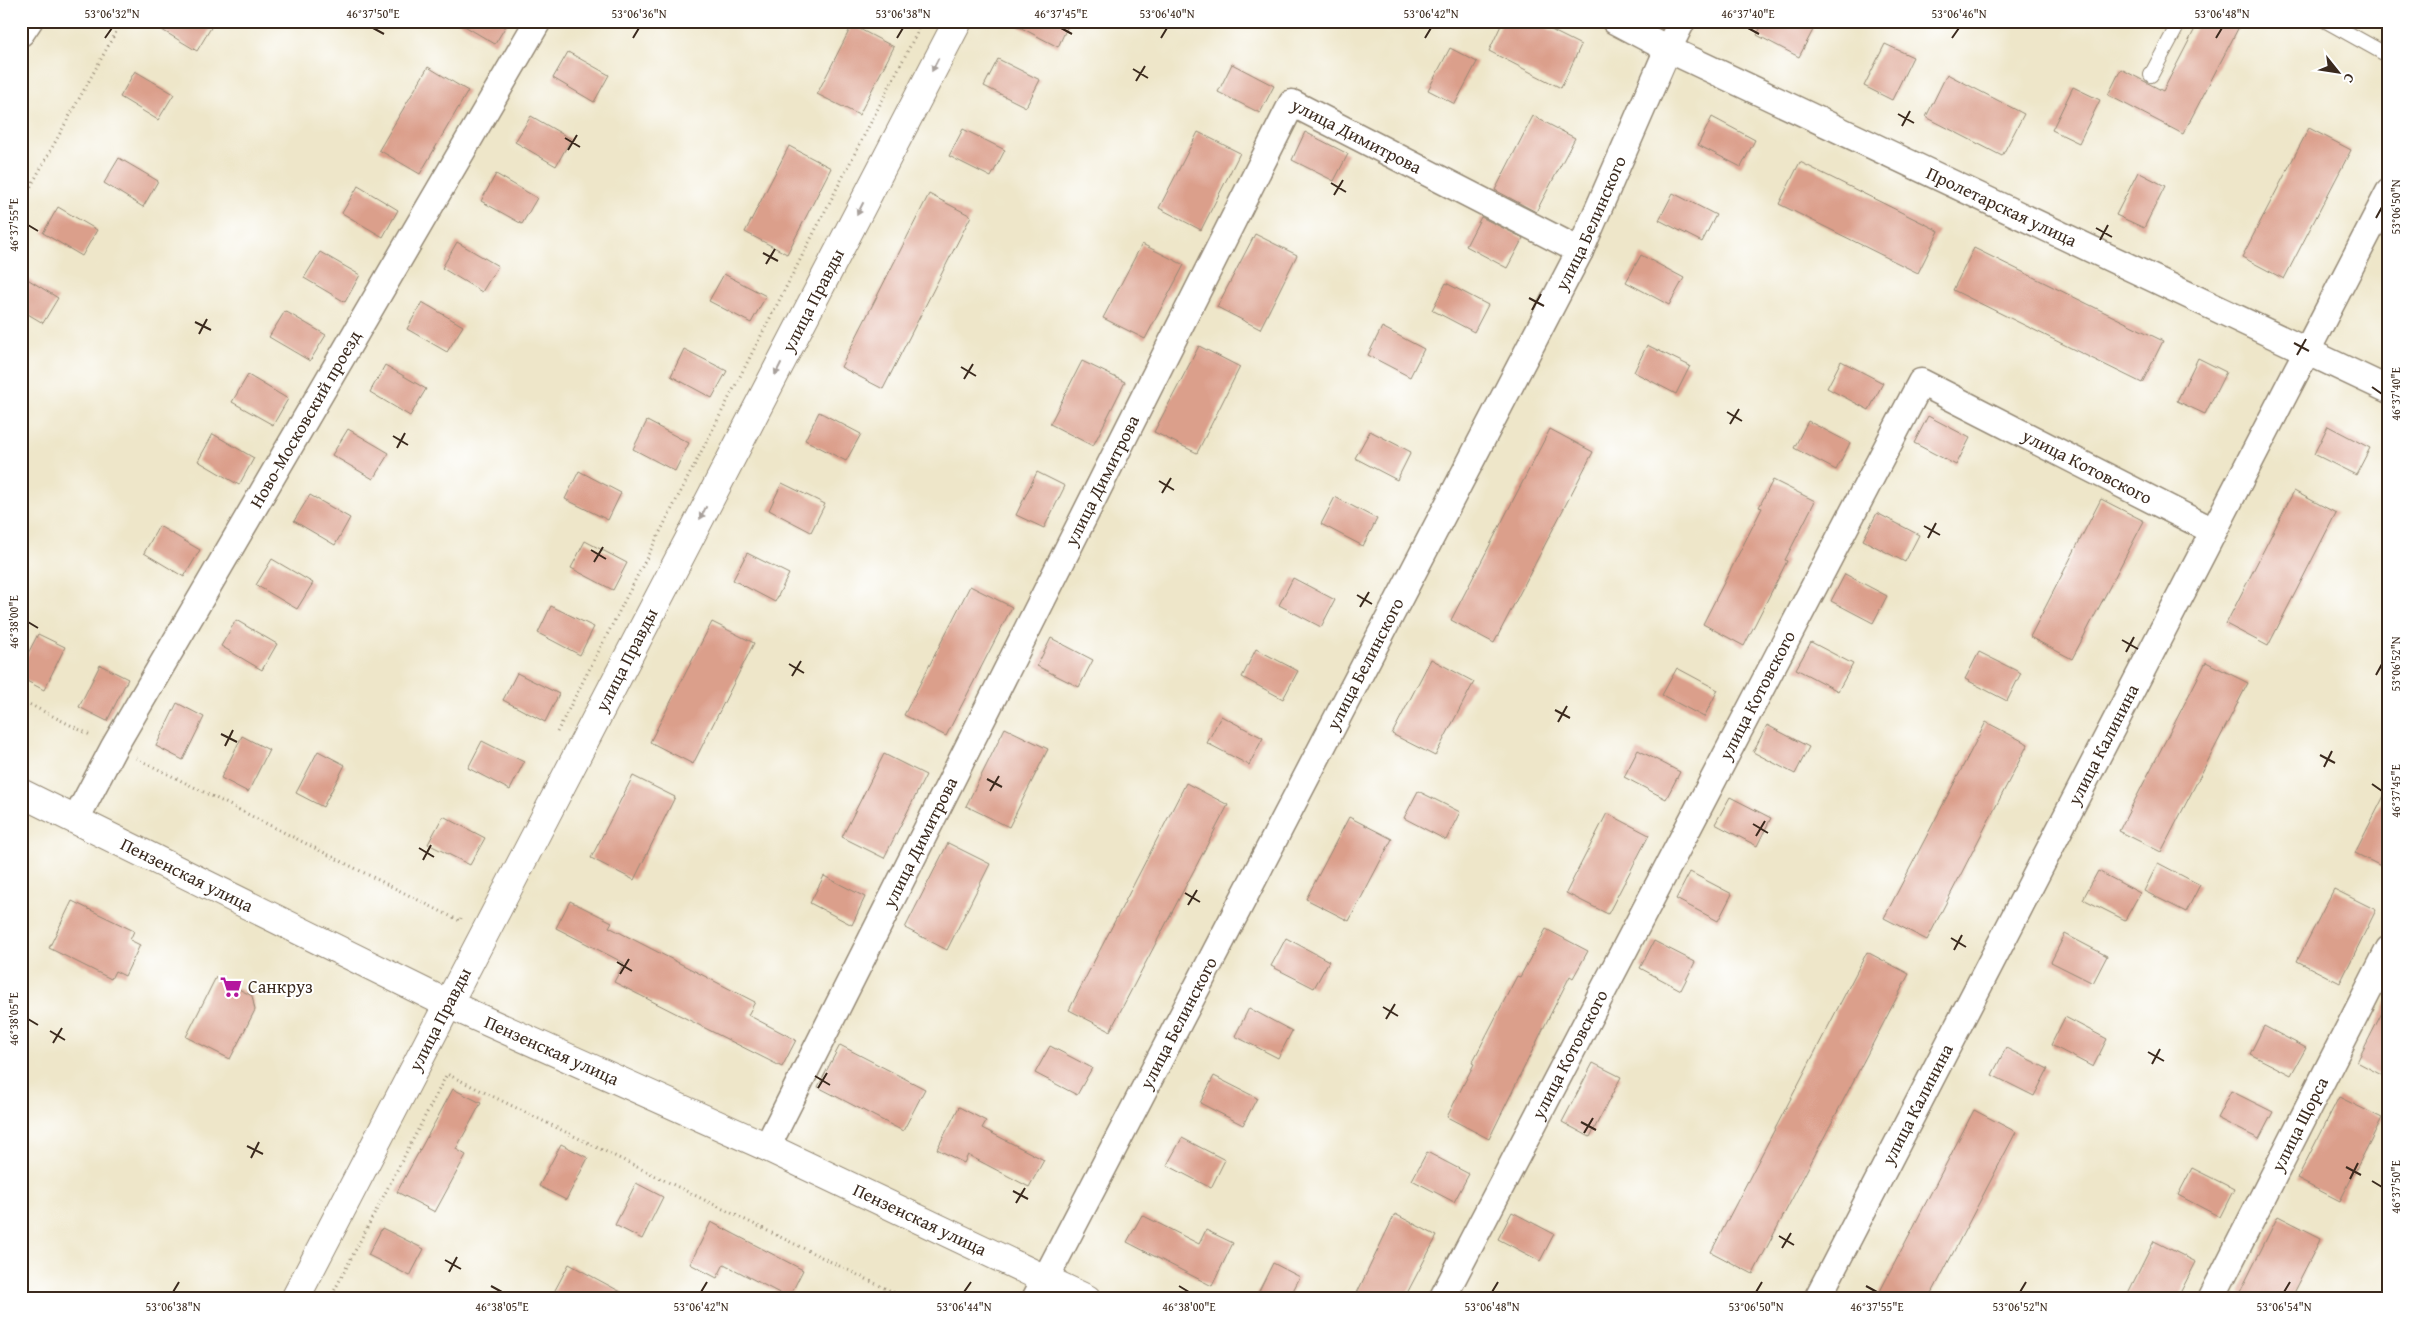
<svg xmlns="http://www.w3.org/2000/svg" width="2410" height="1320" viewBox="0 0 2410 1320" font-family="'Gentium Book Plus',serif">
  <rect width="100%" height="100%" fill="#fff"/>
  <filter id="ink" filterUnits="userSpaceOnUse"><feTurbulence type="fractalNoise" baseFrequency=".02" numOctaves="2"/><feDisplacementMap in="SourceGraphic" scale="10" xChannelSelector="R" yChannelSelector="G"/><feConvolveMatrix kernelMatrix="1 2 1 2 8 2 1 2 1" color-interpolation-filters="sRGB"/></filter>
  <filter id="wash" filterUnits="userSpaceOnUse"><feTurbulence type="fractalNoise" baseFrequency=".0096" numOctaves="4" result="noise"/><feDisplacementMap in="SourceGraphic" scale="20" xChannelSelector="R" yChannelSelector="G"/><feGaussianBlur stdDeviation="1.12" result="paint"/><feColorMatrix in="noise" values="0 0 0 0 0 0 0 0 0 0 0 0 0 0 0 0 0 1.4 0 .05"/><feComposite in="paint" operator="in"/></filter>
  <g filter="url(#wash)">
    <rect width="100%" height="100%" fill="#eee6c9"/>
    <g id="blocks">
      <path fill="#db9f8b" d="M147 21H215L197 51Z
        M456 21H509L495 44Z
        M1008 21H1070L1058 47Z
        M1503 21H1533L1581 45 1561 88 1489 51Z
        M1764 21H1797L1813 30 1799 57 1757 35Z
        M2199 21H2242L2183 134 2108 95 2121 69 2163 91Z
        M852 25 894 47 859 115 817 94Z
        M1885 44 1913 57 1892 100 1864 86Z
        M1450 48 1477 62 1455 104 1428 90Z
        M568 52 609 75 594 102 553 78Z
        M998 59 1040 80 1026 107 984 86Z
        M1232 64 1274 86 1260 113 1218 92Z
        M428 67 468 91 420 174 379 150Z
        M135 71 174 94 158 120 120 97Z
        M1947 74 2024 114 2002 156 1926 117Z
        M2073 87 2100 100 2079 143 2052 130Z
        M531 116 571 139 556 166 515 142Z
        M1533 116 1575 138 1536 212 1495 190Z
        M1712 117 1755 140 1741 167 1698 145Z
        M2309 128 2351 150 2284 279 2242 257Z
        M963 129 1005 150 991 177 949 156Z
        M1198 132 1240 153 1201 230 1159 208Z
        M1305 132 1348 154 1334 181 1292 160Z
        M789 146 831 168 787 254 745 232Z
        M119 158 158 181 143 207 104 183Z
        M1800 162 1939 231 1918 273 1779 204Z
        M2138 172 2165 186 2144 228 2116 215Z
        M496 174 537 198 522 224 481 201Z
        M358 186 398 210 383 237 342 213Z
        M1673 193 1716 215 1702 242 1659 220Z
        M929 194 971 216 883 389 841 367Z
        M58 207 97 230 82 256 43 233Z
        M1481 217 1523 238 1507 268 1466 246Z
        M1255 234 1297 255 1260 329 1217 307Z
        M457 242 498 266 482 292 442 268Z
        M1142 244 1184 265 1145 339 1103 318Z
        M1974 248 2163 341 2142 383 1953 290Z
        M320 252 360 275 345 302 304 278Z
        M1641 255 1684 278 1669 305 1626 282Z
        M724 274 766 296 751 323 709 301Z
        M21 275 58 298 43 323 21 310Z
        M1446 283 1488 305 1474 332 1432 310Z
        M422 302 463 326 447 352 407 329Z
        M285 311 326 335 310 361 269 337Z
        M1382 327 1424 349 1410 377 1368 355Z
        M1647 345 1690 366 1676 394 1634 372Z
        M1199 346 1240 367 1197 453 1154 432Z
        M684 349 727 371 712 398 671 376Z
        M2198 358 2226 372 2205 414 2177 401Z
        M1082 361 1125 382 1093 446 1050 424Z
        M1841 361 1883 383 1869 410 1827 388Z
        M385 365 426 389 410 416 370 392Z
        M248 375 288 399 273 425 232 402Z
        M819 412 861 434 846 461 805 440Z
        M1928 416 1970 438 1956 465 1914 443Z
        M647 421 689 443 675 471 633 449Z
        M1808 421 1850 443 1836 470 1794 448Z
        M2328 426 2370 448 2356 475 2314 454Z
        M348 429 389 453 373 479 332 455Z
        M1550 429 1593 452 1494 643 1451 620Z
        M1370 431 1411 452 1397 480 1355 458Z
        M213 434 254 458 239 485 198 461Z
        M579 471 621 493 608 520 565 499Z
        M1037 472 1065 486 1044 528 1016 515Z
        M1773 480 1815 501 1785 560 1787 561 1744 646 1703 624 1762 508 1759 507Z
        M782 483 825 504 811 532 769 510Z
        M2294 491 2336 513 2268 646 2226 624Z
        M310 495 350 518 335 545 294 521Z
        M1335 497 1377 519 1363 546 1321 524Z
        M2101 499 2144 521 2072 659 2030 637Z
        M1877 513 1919 535 1905 562 1863 540Z
        M159 526 200 550 184 577 144 553Z
        M585 541 627 563 613 590 571 568Z
        M747 553 789 574 775 602 733 580Z
        M272 559 313 583 297 609 256 585Z
        M1845 574 1887 596 1873 623 1831 601Z
        M1293 578 1335 600 1321 627 1279 605Z
        M970 586 1012 607 946 736 904 715Z
        M551 606 594 627 580 655 538 633Z
        M236 620 277 644 262 670 221 646Z
        M712 622 754 643 693 764 650 742Z
        M38 634 65 647 44 690 21 678V667Z
        M1051 638 1093 660 1079 687 1037 666Z
        M1811 642 1853 664 1838 691 1796 669Z
        M1256 649 1298 671 1283 699 1242 677Z
        M1979 652 2021 673 2007 701 1965 679Z
        M1431 659 1474 682 1435 756 1392 734Z
        M2206 662 2248 683 2161 852 2119 831Z
        M100 665 128 679 107 721 79 707Z
        M1677 668 1718 690 1704 717 1662 695Z
        M517 673 559 694 545 722 503 700Z
        M177 703 204 717 183 760 156 746Z
        M1221 716 1263 738 1249 765 1207 743Z
        M1986 722 2028 744 1927 940 1884 918Z
        M1767 725 1809 747 1795 774 1753 752Z
        M1005 728 1048 749 1009 827 966 806Z
        M242 736 269 750 248 792 221 778Z
        M482 741 524 762 510 790 468 768Z
        M1638 750 1680 772 1666 799 1624 777Z
        M318 751 345 765 323 807 296 793Z
        M884 754 926 775 884 858 842 837Z
        M633 776 675 797 634 880 591 858Z
        M1186 783 1228 805 1110 1031 1069 1010Z
        M2389 786V870L2355 853Z
        M1418 791 1460 812 1446 840 1404 818Z
        M1730 797 1771 818 1757 846 1715 824Z
        M1607 813 1649 835 1608 914 1566 893Z
        M443 816 485 838 470 865 428 844Z
        M1349 817 1392 839 1349 921 1306 899Z
        M948 843 990 864 947 950 905 928Z
        M2158 863 2200 885 2186 912 2144 891Z
        M2098 871 2140 893 2125 920 2083 899Z
        M1690 872 1732 894 1718 921 1676 899Z
        M824 876 865 897 852 925 810 903Z
        M2334 889 2376 910 2340 983 2297 961Z
        M72 901 134 931 130 940 140 945 125 976 115 971 111 979 49 948Z
        M570 901 612 922 609 927 755 1002 748 1015 796 1040 782 1067 614 982 624 963 556 928Z
        M1546 929 1588 951 1573 978 1570 976 1545 1025 1489 1139 1447 1117 1474 1064 1472 1063 1503 1003 1517 976 1520 977Z
        M2065 934 2107 956 2093 983 2051 962Z
        M1286 938 1329 961 1314 988 1271 966Z
        M1654 941 1695 962 1681 990 1640 968Z
        M1867 952 1909 974 1753 1274 1711 1252Z
        M216 977 252 996 255 1010 230 1059 186 1037Z
        M2389 999V1079L2357 1062Z
        M1249 1008 1292 1031 1278 1058 1235 1036Z
        M2065 1017 2107 1039 2093 1067 2051 1045Z
        M2264 1026 2306 1048 2291 1075 2250 1054Z
        M840 1045 925 1089 903 1131 818 1087Z
        M1050 1046 1092 1068 1077 1095 1035 1073Z
        M2006 1048 2048 1069 2034 1096 1992 1075Z
        M1593 1063 1621 1077 1590 1137 1562 1122Z
        M1214 1076 1257 1098 1243 1125 1200 1103Z
        M453 1089 481 1103 456 1149 466 1155 435 1212 397 1192Z
        M2231 1091 2273 1112 2259 1139 2217 1118Z
        M2339 1097 2382 1118 2340 1201 2297 1179Z
        M959 1107 986 1121 982 1128 1044 1160 1029 1187 968 1155 964 1163 937 1149Z
        M1974 1110 2016 1132 1966 1228 1929 1299H1876Z
        M1182 1138 1225 1160 1211 1188 1167 1165Z
        M561 1144 588 1158 566 1200 539 1186Z
        M1427 1152 1469 1174 1454 1202 1412 1180Z
        M2192 1168 2234 1189 2220 1217 2178 1195Z
        M636 1183 663 1197 642 1239 615 1225Z
        M1512 1212 1554 1234 1540 1261 1498 1239Z
        M1395 1214 1437 1236 1404 1299H1369L1357 1293Z
        M1142 1215 1199 1244 1206 1230 1233 1243 1212 1286 1127 1242Z
        M2278 1216 2321 1238 2290 1299H2253L2240 1292Z
        M711 1222 803 1270 789 1298 724 1264 717 1278 690 1264Z
        M382 1228 424 1249 410 1276 368 1255Z
        M2154 1241 2196 1262 2177 1299H2125Z
        M1273 1263 1300 1277 1289 1299H1255Z
        M569 1264 634 1299H568L554 1292Z"/>
    </g>
  </g>
  <g filter="url(#ink)">
    <use href="#blocks" fill-opacity="0" stroke="#948874" stroke-width="1"/>
    <g fill="none" stroke-linecap="round" stroke-linejoin="round">
      <g stroke="#948874" stroke-width="16">
        <path id="lane" d="M2326 21 2389 56
          M2151 75 2180 21"/>
      </g>
      <g stroke="#948874" stroke-width="29">
        <g id="street">
          <path id="s1" d="M1615 21 1668 49 2389 390"/>
          <path d="M21 33 29 21"/>
          <path id="s2" d="M76 819 114 747 538 21"/>
          <path id="s3" d="M767 1147 1292 103 1580 251"/>
          <path id="s4" d="M1035 1299 1580 251 1668 49 1682 21"/>
          <path id="s5" d="M1442 1299 1921 382 2213 531"/>
          <path id="s6" d="M1817 1299 2389 192"/>
          <path id="s7" d="M2211 1299 2389 949"/>
        </g>
      </g>
      <g stroke="#948874" stroke-width="30">
        <g id="secondary">
          <path id="s8" d="M21 793 448 1004 767 1147 1087 1299"/>
          <path id="s9" d="M295 1299 958 21"/>
        </g>
      </g>
      <path stroke="#948874" stroke-width="3" stroke-dasharray="1 4" stroke-linecap="butt" d="M21 204 122 21
        M21 700 92 736
        M557 732 923 21
        M136 758 460 921 461 918
        M330 1299 447 1074 907 1299"/>
      <use href="#lane" stroke="#fff" stroke-width="14"/>
      <use href="#street" stroke="#fff" stroke-width="26"/>
      <use href="#secondary" stroke="#fff" stroke-width="28"/>
    </g>
    <defs><path id="oneway-solid" d="M-6-.8H1V-3.2L6.5 0L1 3.2V.8H-6Z" transform="scale(1.25)"/></defs>
    <g fill="#a79f9a">
      <use href="#oneway-solid" transform="translate(935 65) rotate(117)"/>
      <use href="#oneway-solid" transform="translate(860 209) rotate(117)"/>
      <use href="#oneway-solid" transform="translate(778 369) rotate(117)"/>
      <use href="#oneway-solid" transform="translate(703 513) rotate(117)"/>
    </g>
  </g>
  <path fill="none" stroke="#3b2a1e" stroke-width="2" d="M373 28 384 34M1061 28 1072 34M1748 28 1759 34M105 38 112 28M633 38 639 28M897 38 903 28M1161 38 1167 28M1425 38 1431 28M1952 38 1959 28M2216 38 2222 28M1133 69 1148 78M1136 81 1145 66M1898 114 1914 123M1902 126 1910 111M565 138 580 147M568 150 577 135M1331 183 1346 192M1334 195 1343 180M2376 218 2382 207M28 225 38 231M2096 228 2112 237M2100 240 2108 225M763 253 778 261M766 264 775 249M1529 298 1544 306M1532 310 1541 294M195 322 211 330M199 334 207 319M2294 343 2309 351M2297 355 2306 339M961 367 976 376M964 379 973 364M2372 387 2382 394M1727 412 1742 421M1730 424 1739 409M393 436 408 445M397 448 405 433M1159 481 1174 490M1162 493 1171 478M1924 526 1940 535M1928 538 1936 523M591 550 606 559M594 562 603 547M1357 595 1372 604M1360 607 1369 592M28 622 38 628M2122 640 2138 649M2126 652 2134 637M789 664 804 673M2376 675 2382 664M792 676 801 661M1555 710 1570 718M1558 722 1567 706M221 734 237 742M225 746 233 730M2320 755 2335 763M2324 767 2332 751M987 779 1002 787M2372 784 2382 791M990 791 999 776M1753 824 1768 833M1756 836 1765 821M419 848 434 857M423 860 431 845M1185 893 1200 902M1188 905 1197 890M1951 938 1966 947M1954 950 1962 935M617 962 632 971M620 974 629 959M1383 1007 1398 1016M28 1019 38 1025M1386 1019 1395 1004M50 1031 65 1040M53 1043 62 1028M2148 1052 2164 1061M2152 1064 2160 1049M815 1076 830 1085M818 1088 827 1073M1581 1122 1596 1130M1584 1133 1593 1118M247 1146 263 1154M251 1158 259 1142M2346 1167 2361 1175M2350 1179 2358 1163M2372 1181 2382 1187M1013 1191 1028 1199M1016 1203 1025 1188M1779 1236 1794 1245M1782 1248 1791 1233M445 1260 461 1269M449 1272 457 1257M491 1286 502 1292M1179 1286 1189 1292M1866 1286 1877 1292M173 1292 179 1282M701 1292 707 1282M964 1292 971 1282M1492 1292 1498 1282M1756 1292 1762 1282M2020 1292 2026 1282M2284 1292 2290 1282"/>
  <defs>
    <g id="supermarket-bare" transform="scale(1.725)"><path d="M-6-5.5h2.5l.6 2H6L4.5 2H-2.5L-4.4-4H-6ZM-1.5 3.2a1.3 1.3 0 1 0 .1 0ZM3 3.2a1.3 1.3 0 1 0 .1 0Z" fill="#b5179e" stroke="#fff" stroke-width="2.5" paint-order="stroke"/></g>
  </defs>
  <g fill-rule="evenodd">
    <use href="#supermarket-bare" x="231" y="987"/>
  </g>
  <g text-anchor="middle" stroke-width="4" stroke-linejoin="round" paint-order="stroke">
    <g font-size="18" fill="#3b2a1e" stroke="#fff">
      <text dy="6" stroke="none"><textPath href="#s3" startOffset="1241">улица Димитрова</textPath></text>
      <text dy="6" stroke="none"><textPath href="#s1" startOffset="429">Пролетарская улица</textPath></text>
      <text dy="6" stroke="none"><textPath href="#s4" startOffset="1211">улица Белинского</textPath></text>
      <text dy="6" stroke="none"><textPath href="#s9" startOffset="1125">улица Правды</textPath></text>
      <text dy="6" stroke="none"><textPath href="#s2" startOffset="461">Ново-Московский проезд</textPath></text>
      <text dy="6" stroke="none"><textPath href="#s5" startOffset="1221">улица Котовского</textPath></text>
      <text dy="6" stroke="none"><textPath href="#s3" startOffset="746">улица Димитрова</textPath></text>
      <text dy="6" stroke="none"><textPath href="#s9" startOffset="720">улица Правды</textPath></text>
      <text dy="6" stroke="none"><textPath href="#s4" startOffset="716">улица Белинского</textPath></text>
      <text dy="6" stroke="none"><textPath href="#s5" startOffset="681">улица Котовского</textPath></text>
      <text dy="6" stroke="none"><textPath href="#s6" startOffset="624">улица Калинина</textPath></text>
      <text dy="6" stroke="none"><textPath href="#s3" startOffset="341">улица Димитрова</textPath></text>
      <text dy="6" stroke="none"><textPath href="#s8" startOffset="185">Пензенская улица</textPath></text>
      <text dy="6" stroke="none"><textPath href="#s9" startOffset="315">улица Правды</textPath></text>
      <text dy="6" stroke="none"><textPath href="#s4" startOffset="311">улица Белинского</textPath></text>
      <text dy="6" stroke="none"><textPath href="#s8" startOffset="590">Пензенская улица</textPath></text>
      <text dy="6" stroke="none"><textPath href="#s5" startOffset="276">улица Котовского</textPath></text>
      <text dy="6" stroke="none"><textPath href="#s6" startOffset="219">улица Калинина</textPath></text>
      <text dy="6" stroke="none"><textPath href="#s7" startOffset="196">улица Щорса</textPath></text>
      <text dy="6" stroke="none"><textPath href="#s8" startOffset="995">Пензенская улица</textPath></text>
    </g>
    <g font-size="18" fill="#3b2a1e" stroke="#fff" text-anchor="start">
      <text x="248" y="993">Санкруз</text>
    </g>
  </g>
  <rect width="2410" height="1320" fill="none" stroke="#fff" stroke-width="55"/>
  <g transform="translate(2338 72) rotate(120)" stroke="#ffffff" stroke-width="4" paint-order="stroke">
  <path d="M0-4L9 19L0 12L-9 19Z" fill="#3b2a1e"/>
  <text y="-8" font-size="14" font-weight="bold" text-anchor="middle" fill="#3b2a1e">С</text>
  </g>
  <rect x="28" y="28" width="2354" height="1264" fill="none" stroke="#3b2a1e" stroke-width="2"/>
  <g font-size="12" text-anchor="middle" fill="#3b2a1e">
    <text x="112" y="18">53°06'32"N</text>
    <text x="373" y="18">46°37'50"E</text>
    <text x="639" y="18">53°06'36"N</text>
    <text x="903" y="18">53°06'38"N</text>
    <text x="1061" y="18">46°37'45"E</text>
    <text x="1167" y="18">53°06'40"N</text>
    <text x="1431" y="18">53°06'42"N</text>
    <text x="1748" y="18">46°37'40"E</text>
    <text x="1959" y="18">53°06'46"N</text>
    <text x="2222" y="18">53°06'48"N</text>
    <text transform="translate(2396 207) rotate(-90)" y="4">53°06'50"N</text>
    <text transform="translate(14 225) rotate(-90)" y="4">46°37'55"E</text>
    <text transform="translate(2396 394) rotate(-90)" y="4">46°37'40"E</text>
    <text transform="translate(14 622) rotate(-90)" y="4">46°38'00"E</text>
    <text transform="translate(2396 664) rotate(-90)" y="4">53°06'52"N</text>
    <text transform="translate(2396 791) rotate(-90)" y="4">46°37'45"E</text>
    <text transform="translate(14 1019) rotate(-90)" y="4">46°38'05"E</text>
    <text transform="translate(2396 1187) rotate(-90)" y="4">46°37'50"E</text>
    <text x="173" y="1311">53°06'38"N</text>
    <text x="502" y="1311">46°38'05"E</text>
    <text x="701" y="1311">53°06'42"N</text>
    <text x="964" y="1311">53°06'44"N</text>
    <text x="1189" y="1311">46°38'00"E</text>
    <text x="1492" y="1311">53°06'48"N</text>
    <text x="1756" y="1311">53°06'50"N</text>
    <text x="1877" y="1311">46°37'55"E</text>
    <text x="2020" y="1311">53°06'52"N</text>
    <text x="2284" y="1311">53°06'54"N</text>
  </g>
</svg>
